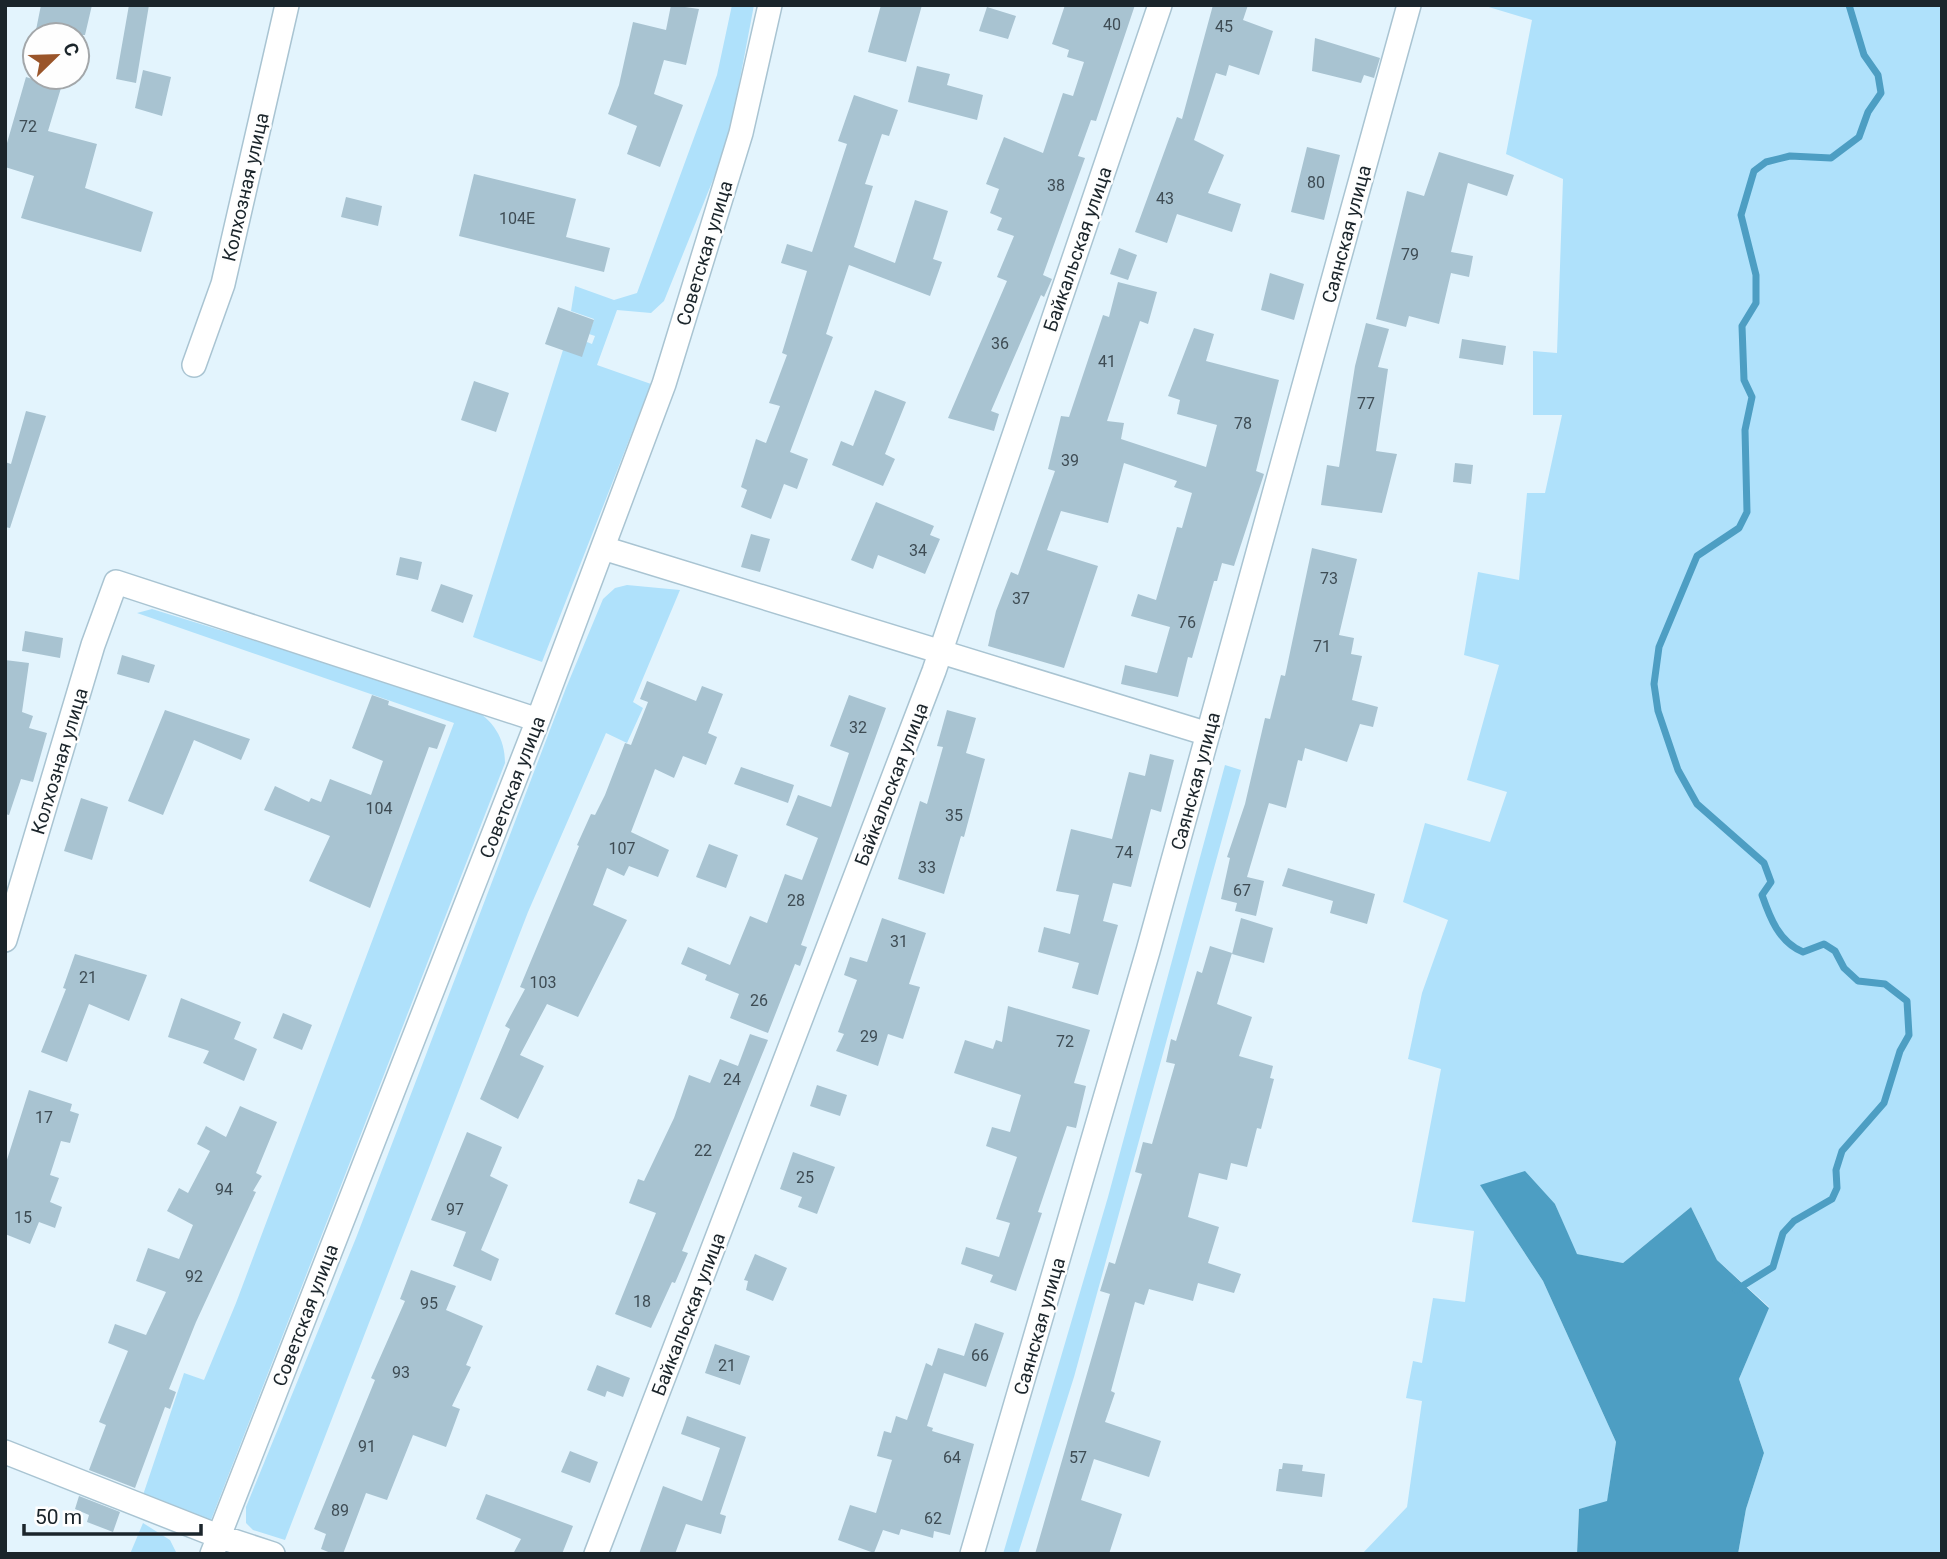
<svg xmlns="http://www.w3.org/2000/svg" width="1947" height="1559" viewBox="0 0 1947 1559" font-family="Roboto,sans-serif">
  <rect width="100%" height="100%" fill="#e3f4fd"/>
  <path fill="#afe1fb" d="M732 5H754L733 116 719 165 664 301 651 313 617 310 597 365 651 384 542 662 473 637 563 350 587 342 592 344 595 336 589 334 594 319 571 311 575 286 614 300 637 293 717 75Z
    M1482 5H1942V1554H1738L1746 1509 1764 1453 1739 1379 1769 1307 1717 1260 1691 1207 1623 1263 1576 1254 1555 1204 1481 1186 1543 1281 1616 1442 1607 1502 1579 1509 1577 1554H1362L1407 1507 1422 1401 1406 1398 1413 1361 1422 1363 1433 1298 1465 1302 1474 1231 1412 1222 1441 1069 1408 1059 1422 993 1448 920 1403 902 1425 823 1490 842 1507 792 1467 780 1499 665 1464 655 1478 572 1519 580 1527 493H1545L1562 415H1533V351L1557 353 1563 179 1506 154 1532 20Z
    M627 585 680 590 633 702 643 708 627 743 606 733 528 912 285 1540 253 1530 246 1523V1507L356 1238 566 688 603 599 615 588Z
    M152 609 472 708C493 720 505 738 505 763L211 1520 143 1495 184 1373 204 1380 236 1303 454 723 137 613Z
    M1225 765 1241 770 1074 1377 1018 1554H1003L1108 1197Z
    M143 1523 170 1540 177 1554H130Z"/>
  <path fill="#4d9ec3" d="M1525 1171 1555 1204 1577 1254 1623 1263 1691 1207 1717 1260 1769 1308 1739 1379 1764 1453 1746 1509 1738 1554H1577L1579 1509 1607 1501 1616 1442 1543 1281 1480 1185Z"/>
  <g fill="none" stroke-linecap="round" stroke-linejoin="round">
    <path stroke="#4d9ec3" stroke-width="7" d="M1736 1290 1773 1267 1783 1233 1794 1221 1832 1199 1837 1188 1836 1170 1842 1151 1884 1103 1900 1051 1909 1035 1907 1001 1885 984 1858 981 1844 968 1835 951 1824 944 1803 952C1779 942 1770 918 1762 895L1771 882 1764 863 1697 804 1678 770 1658 711 1654 684 1659 647 1697 556 1739 528 1747 512 1745 430 1752 397 1744 380 1742 326 1756 303V275L1741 215 1754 171 1766 162 1790 156 1831 158 1859 137 1868 112 1881 93 1878 75 1864 55 1849 5"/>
  </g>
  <path fill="#a8c3d1" d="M41 5H92L85 35H35Z
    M129 5H149L136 83 116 79Z
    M671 5 699 9 686 65 664 60 654 94 683 105 660 167 627 154 637 126 608 114 619 85 633 22 666 30Z
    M881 5H922L906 62 868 52Z
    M1065 5H1135L1096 121 1091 120 1078 156 1085 158 1043 275 1052 279 1044 297 1041 295 991 411 999 414 994 431 948 418 1007 281 997 277 1014 236 997 230 1002 218 990 213 999 189 986 184 1004 137 1043 153 1063 93 1073 96 1084 62 1067 57 1069 50 1052 44Z
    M1213 5H1248L1243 20 1273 31 1259 75 1229 65 1226 76 1216 73 1194 140 1224 155 1208 193 1241 204 1232 232 1177 214 1167 243 1135 232 1177 117 1182 119Z
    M987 7 1016 16 1008 39 979 31Z
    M1315 38 1380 58 1374 78 1364 75 1361 83 1312 71Z
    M917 66 950 74 947 85 983 95 977 120 908 102Z
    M143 70 171 77 162 116 135 108Z
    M26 77 61 88 48 131 97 144 85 188 153 212 141 252 21 218 34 176 5 167V150Z
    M854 95 898 110 889 136 882 134 865 184 873 186 854 247 895 263 915 200 948 211 933 259 942 262 930 296 849 265 826 334 833 337 790 452 808 459 797 489 784 484 771 519 741 507 747 490 741 487 756 439 766 443 780 406 769 403 787 355 782 353 807 271 781 263 787 244 812 252 847 144 838 141Z
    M1307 147 1340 155 1324 220 1291 212Z
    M1439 152 1514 175 1507 196 1468 183 1451 252 1473 256 1469 277 1451 273 1439 324 1409 316 1406 327 1376 319 1407 191 1424 196Z
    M474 174 576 199 566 237 610 248 604 272 459 236Z
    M346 197 382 206 378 226 341 217Z
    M1119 248 1137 255 1128 280 1110 274Z
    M1270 273 1304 284 1294 320 1261 310Z
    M1118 282 1157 292 1148 324 1140 321 1107 421 1124 423 1121 439 1206 467 1217 425 1177 414 1180 400 1168 396 1194 328 1214 334 1206 361 1279 380 1256 471 1264 474 1234 566 1222 563 1217 581H1214L1192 658 1188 657 1178 697 1121 684 1125 665 1157 673 1170 627 1131 616 1138 594 1156 600 1177 527 1182 528 1192 493 1174 487 1177 481 1124 463 1108 523 1061 511 1047 550 1098 566 1064 668 988 646 996 611 1011 572 1018 575 1055 471 1048 469 1061 416 1069 417 1103 315 1109 317Z
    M558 307 594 320 582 357 545 344Z
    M1366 323 1389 329 1378 367 1388 369 1376 451 1397 454 1382 513 1321 505 1327 465 1339 467 1355 366Z
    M1462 339 1506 346 1503 365 1459 358Z
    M474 381 509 393 496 432 461 420Z
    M875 390 906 402 885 454 895 459 883 486 832 465 841 441 853 446Z
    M26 411 46 416 10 528 5 527V462L11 464Z
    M1455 463 1473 465 1471 484 1453 482Z
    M876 502 934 526 930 535 940 539 925 574 878 555 873 569 851 560Z
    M751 534 770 539 760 572 741 567Z
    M1312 548 1357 559 1339 635 1354 638 1351 654 1362 656 1352 700 1378 707 1373 727 1360 724 1347 762 1305 748 1302 761 1298 760 1286 808 1269 803 1247 877 1264 881 1256 916 1235 911 1237 903 1221 899 1230 858 1227 857 1245 804 1265 718 1270 719 1281 675 1285 676Z
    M400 557 422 562 418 580 396 575Z
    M441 584 473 595 463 623 431 611Z
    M25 631 63 638 60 658 22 651Z
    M122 655 155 665 149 683 117 674Z
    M5 660 29 663 22 712 33 716 29 728 47 733 33 782 21 779 9 815 5 814Z
    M647 681 696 701 702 686 723 694 708 733 717 737 706 765 683 756 674 778 655 769 631 832 669 850 658 877 629 866 624 876 607 868 593 905 627 920 578 1017 547 1004 520 1055 544 1066 518 1119 480 1099 510 1029 505 1026 525 989 520 987 579 846 577 845 591 814 595 815 605 795 625 743 631 745 648 702 640 699Z
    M372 695 389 701 388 705 446 725 437 749 429 747 370 908 309 881 330 836 264 810 275 786 309 802 311 798 321 802 330 779 371 795 383 761 352 748Z
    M849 695 886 708 801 945 807 947 800 966 795 964 768 1033 730 1018 739 994 705 980 707 975 681 964 688 947 730 965 750 916 767 923 785 874 802 880 818 838 786 825 798 795 831 807 849 753 830 746Z
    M165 710 250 739 241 760 194 740 163 815 128 801Z
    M947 710 976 718 966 753 985 759 964 837 961 836 944 894 898 879 920 801 927 804 943 747 937 746Z
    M1150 754 1174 760 1161 812 1151 809 1131 887 1113 883 1103 921 1118 925 1098 995 1072 988 1079 963 1038 952 1044 927 1070 934 1079 895 1056 891 1071 829 1112 839 1129 772 1145 776Z
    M741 767 794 785 788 803 734 784Z
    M81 798 108 807 92 860 64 851Z
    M709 844 738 855 726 888 696 877Z
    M1288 868 1375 894 1367 924 1330 913 1333 901 1282 886Z
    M882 918 926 933 909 984 920 987 903 1039 888 1034 878 1066 836 1051 844 1034 838 1032 857 980 844 975 850 957 867 962Z
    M1241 918 1273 928 1264 963 1232 954Z
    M1210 946 1232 953 1217 1004 1252 1017 1239 1056 1273 1066 1270 1078 1274 1079 1261 1129 1257 1128 1247 1167 1231 1163 1227 1180 1199 1173 1188 1217 1219 1227 1208 1263 1241 1274 1234 1293 1198 1283 1193 1301 1149 1289 1144 1305 1135 1302 1111 1391 1115 1393 1105 1422 1161 1441 1149 1477 1094 1459 1081 1500 1122 1514 1109 1554H1035L1110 1294 1100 1291 1109 1262 1115 1264 1142 1174 1135 1172 1143 1142 1152 1144 1175 1064 1166 1062 1171 1039 1176 1041 1197 971 1202 973Z
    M75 954 147 975 129 1021 89 1004 67 1062 41 1052 66 989 63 988Z
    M181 998 241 1022 234 1039 257 1049 244 1081 203 1063 209 1051 168 1037Z
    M1008 1006 1090 1030 1074 1083 1086 1086 1076 1128 1067 1126 1038 1212 1042 1213 1016 1291 990 1282 993 1275 961 1264 966 1247 999 1257 1010 1223 996 1219 1017 1157 986 1146 992 1127 1010 1132 1021 1095 954 1073 965 1040 993 1049 996 1040 1002 1042Z
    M283 1013 312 1025 302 1050 273 1038Z
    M750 1034 768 1040 682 1251 688 1253 675 1283 672 1282 651 1328 615 1314 656 1213 629 1203 638 1179 644 1181 674 1118 689 1075 710 1083 720 1059 738 1066Z
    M817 1085 847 1095 840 1116 810 1106Z
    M29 1090 72 1104 70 1111 79 1114 70 1143 61 1141 50 1175 59 1178 50 1202 62 1207 55 1228 39 1222 30 1244 5 1234V1166Z
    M240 1106 277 1122 256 1173 262 1176 253 1191 256 1192 196 1322 169 1389 176 1392 170 1409 165 1407 135 1488 89 1470 106 1425 99 1422 128 1351 108 1343 115 1324 146 1335 166 1292 136 1281 148 1248 179 1259 193 1225 167 1211 179 1188 188 1193 210 1151 197 1144 206 1126 226 1137Z
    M467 1132 502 1147 490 1176 508 1185 481 1250 499 1259 491 1281 453 1266 466 1232 431 1220Z
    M793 1152 835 1167 817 1214 798 1207 802 1197 780 1189Z
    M755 1254 787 1268 773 1301 746 1290 748 1281 744 1280Z
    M411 1270 456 1286 446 1310 483 1326 466 1365 471 1367 452 1406 460 1409 446 1447 413 1435 387 1500 366 1493 343 1554H333L321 1549 326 1534 314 1529 375 1380 371 1378 405 1301 400 1299Z
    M975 1323 1004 1333 986 1387 944 1373 927 1426 933 1428 932 1431 974 1444 950 1535 934 1531 933 1538 901 1529 899 1535 883 1530 874 1553 838 1540 850 1505 876 1513 892 1460 877 1456 884 1431 891 1433 896 1416 907 1420 926 1363 932 1366 938 1348 964 1356Z
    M715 1344 750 1356 740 1385 705 1373Z
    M597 1365 630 1378 623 1397 607 1391 605 1397 587 1390Z
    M687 1416 746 1437 720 1514 726 1516 721 1534 686 1524 675 1554H639L663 1486 702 1501 720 1448 681 1434Z
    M570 1451 598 1462 590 1483 561 1472Z
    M1283 1463 1303 1465 1302 1471 1325 1474 1322 1497 1276 1491 1279 1469H1282Z
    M486 1494 573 1526 562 1554H513L521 1539 476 1519Z
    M79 1496 120 1512 113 1532 87 1522 89 1515 75 1509Z"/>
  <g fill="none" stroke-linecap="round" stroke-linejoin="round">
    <g stroke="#a9c4d2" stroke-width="26">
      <path id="minor" d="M194 365 223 284 287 5
        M603 548 1208 734
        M5 940 93 645 116 582 538 720
        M5 1452 218 1536 273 1554
        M212 1554 538 720 664 384 741 133 770 5
        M596 1554 934 671 1160 5
        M972 1554 1148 951 1409 5"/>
    </g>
    <use href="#minor" stroke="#fff" stroke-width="23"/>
  </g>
  <g text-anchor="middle" stroke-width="5" stroke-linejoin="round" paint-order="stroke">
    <g font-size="16" fill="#3e4c54">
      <text x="1112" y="30">40</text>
      <text x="1224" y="32">45</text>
      <text x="28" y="132">72</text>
      <text x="1316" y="188">80</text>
      <text x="1056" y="191">38</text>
      <text x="1165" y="204">43</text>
      <text x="517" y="224">104Е</text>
      <text x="1410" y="260">79</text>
      <text x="1000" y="349">36</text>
      <text x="1107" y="367">41</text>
      <text x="1366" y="409">77</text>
      <text x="1243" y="429">78</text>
      <text x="1070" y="466">39</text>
      <text x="918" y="556">34</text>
      <text x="1329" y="584">73</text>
      <text x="1021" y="604">37</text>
      <text x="1187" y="628">76</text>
      <text x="1322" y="652">71</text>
      <text x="858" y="733">32</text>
      <text x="379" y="814">104</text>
      <text x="954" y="821">35</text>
      <text x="622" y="854">107</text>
      <text x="1124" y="858">74</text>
      <text x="927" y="873">33</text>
      <text x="1242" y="896">67</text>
      <text x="796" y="906">28</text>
      <text x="899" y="947">31</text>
      <text x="88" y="983">21</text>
      <text x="543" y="988">103</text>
      <text x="759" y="1006">26</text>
      <text x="869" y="1042">29</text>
      <text x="1065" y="1047">72</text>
      <text x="732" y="1085">24</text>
      <text x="44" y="1123">17</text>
      <text x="703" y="1156">22</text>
      <text x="805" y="1183">25</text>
      <text x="224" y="1195">94</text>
      <text x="455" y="1215">97</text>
      <text x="23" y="1223">15</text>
      <text x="194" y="1282">92</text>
      <text x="642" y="1307">18</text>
      <text x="429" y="1309">95</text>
      <text x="980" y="1361">66</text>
      <text x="727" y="1371">21</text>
      <text x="401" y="1378">93</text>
      <text x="367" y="1452">91</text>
      <text x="952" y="1463">64</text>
      <text x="1078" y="1463">57</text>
      <text x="340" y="1516">89</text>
      <text x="933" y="1524">62</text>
    </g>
    <g font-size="19" fill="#1b252b" stroke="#fefefe">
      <text transform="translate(245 187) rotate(-77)" y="7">Колхозная улица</text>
      <text transform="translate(1346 234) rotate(-75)" y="7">Саянская улица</text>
      <text transform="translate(1077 249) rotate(-71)" y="7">Байкальская улица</text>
      <text transform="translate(704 253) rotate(-73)" y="7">Советская улица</text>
      <text transform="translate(59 761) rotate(-73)" y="7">Колхозная улица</text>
      <text transform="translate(1195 781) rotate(-75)" y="7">Саянская улица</text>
      <text transform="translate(891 784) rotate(-69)" y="7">Байкальская улица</text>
      <text transform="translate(512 787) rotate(-69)" y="7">Советская улица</text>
      <text transform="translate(688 1314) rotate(-69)" y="7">Байкальская улица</text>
      <text transform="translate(305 1315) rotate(-69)" y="7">Советская улица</text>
      <text transform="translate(1039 1326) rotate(-74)" y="7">Саянская улица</text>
    </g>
  </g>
  <rect width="1947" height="1559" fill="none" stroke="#1b252b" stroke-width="14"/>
  <g transform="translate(56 56) rotate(67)"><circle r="33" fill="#fefefe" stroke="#a3a7aa" stroke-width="2"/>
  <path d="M0-5L12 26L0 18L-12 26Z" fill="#9a552a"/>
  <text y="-10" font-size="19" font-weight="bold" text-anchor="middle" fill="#1b252b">С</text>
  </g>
  <path d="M24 1524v10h177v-10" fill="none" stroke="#1b252b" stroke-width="3.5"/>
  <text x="35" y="1524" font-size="21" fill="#1b252b" stroke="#fefefe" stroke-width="5" paint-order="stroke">50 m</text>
</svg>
